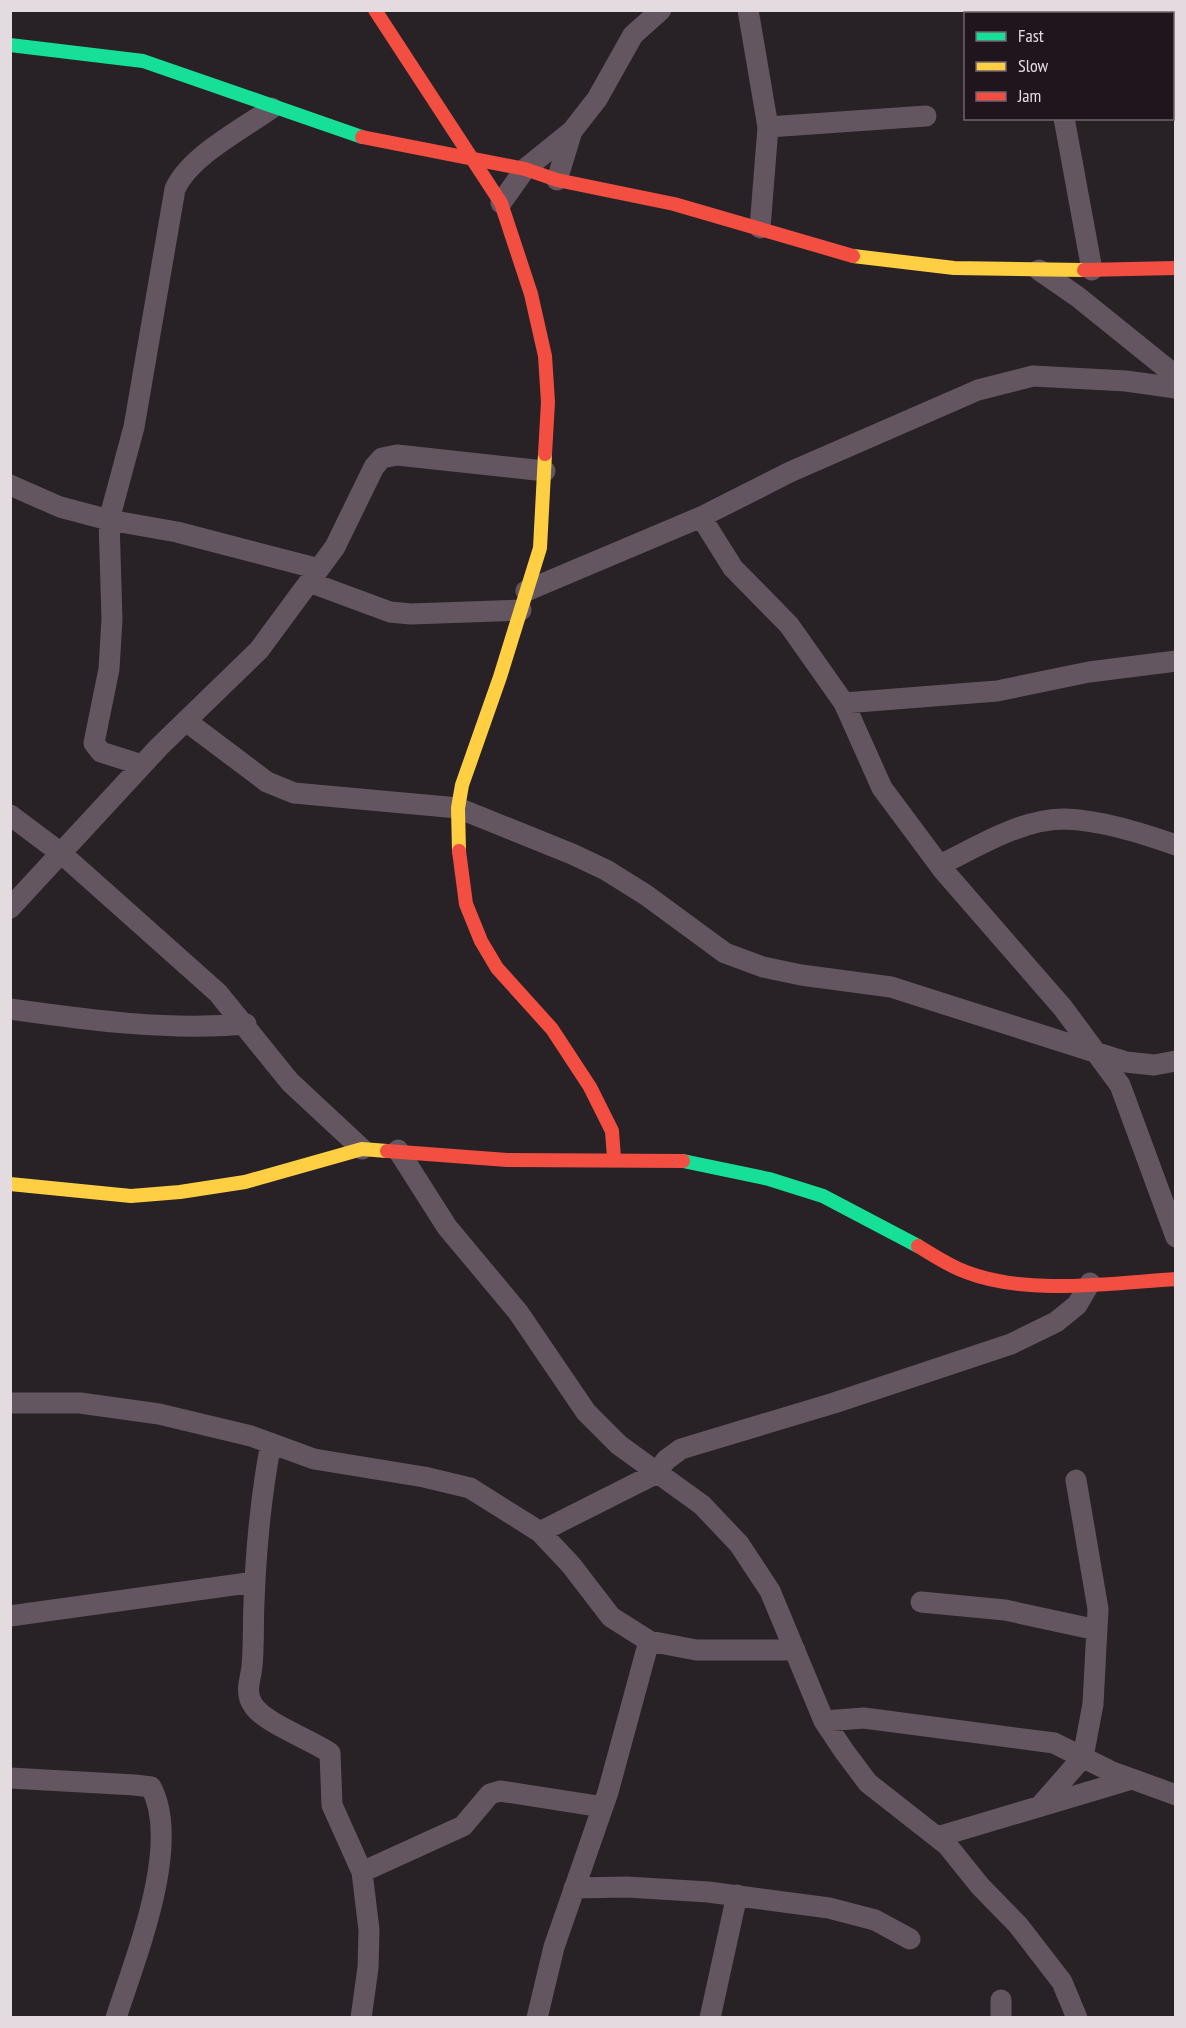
<svg xmlns="http://www.w3.org/2000/svg" width="1186" height="2028" viewBox="0 0 1186 2028" font-family="'PT Sans Narrow',sans-serif">
  <rect width="100%" height="100%" fill="#282226"/>
  <g fill="none" stroke-linecap="round" stroke-linejoin="round">
    <path stroke="#645660" stroke-width="21" d="M748 10 768 127 760 228
      M1095 14 1096 10
      M1064 118 1092 270
      M768 127 926 116
      M557 180 572 131
      M501 203 525 169 572 131 597 99 633 35 661 10
      M1039 270 1078 297 1176 376
      M10 485 60 507 109 520 177 532 319 569
      M701 517 733 568 789 625 844 703 882 788 943 870 1063 1008 1120 1085 1176 1237
      M309 582 390 612 411 614 521 610
      M526 591 701 517 790 472 978 390 1033 376 1126 381 1176 388
      M844 703 997 691 1089 672 1176 661
      M186 721 267 782 294 793 458 808 572 854 606 870 646 895 725 953 763 967 801 975 891 987 1126 1062 1154 1065 1176 1061
      M142 765 101 752 94 743 109 669 112 619 109 520 134 427 175 189C190 156 241 130 272 108
      M10 815 62 854 218 993 290 1082 362 1149
      M940 865C977 847 1021 819 1064 819 1101 820 1141 833 1176 845
      M10 908 159 747 259 650 335 547 374 467 382 458 397 455 545 471
      M10 1009C89 1020 166 1031 246 1024
      M398 1150 447 1227 518 1312 586 1412 619 1445 702 1505 739 1544 770 1591 824 1721 844 1751 868 1783 947 1845 980 1886 1018 1925 1062 1982 1077 2018
      M10 1403H80L159 1414 251 1436 314 1459 424 1477 470 1488 540 1532 571 1565 611 1617 649 1641 696 1650H795
      M271 1443C261 1495 256 1549 254 1602 253 1623 254 1645 252 1666 251 1679 244 1692 253 1705 264 1723 310 1739 330 1753L332 1805 362 1872 369 1930 368 1968 361 2018
      M540 1532 657 1473 666 1460 681 1449 834 1403 1011 1344 1056 1322 1077 1305 1090 1283
      M921 1602 1005 1610 1097 1630
      M10 1616 255 1582
      M824 1721 864 1718 1054 1743 1110 1771 1176 1795
      M10 1778 135 1785 151 1787C182 1845 135 1958 116 2018
      M1041 1805 1083 1757 1093 1704 1098 1609 1076 1480
      M937 1837 1132 1779
      M362 1872 463 1826 490 1794 500 1791 603 1807
      M574 1888 627 1887 708 1892 829 1908 875 1920 910 1939
      M537 2018 554 1947 608 1792 649 1641
      M710 2018 737 1895
      M1001 2018V2000"/>
    <path stroke="#16e098" stroke-width="14" d="M10 45 143 61 362 137
      M683 1161 769 1179 823 1196 918 1246"/>
    <path stroke="#ffcf43" stroke-width="14" d="M853 256 954 268 1084 270
      M459 851 458 808 462 785 500 677 540 548 545 454
      M10 1184 131 1196 180 1192 245 1182 362 1149 387 1151"/>
    <path stroke="#f24e42" stroke-width="14" d="M375 10 501 203 531 294 545 356 548 402 545 454
      M362 137 525 169 557 180 674 204 853 256
      M1084 270 1176 268
      M459 851 466 904 481 941 497 968 552 1029 590 1087 612 1131 614 1158
      M387 1151 507 1160 683 1161
      M918 1246C933 1255 949 1266 966 1272 1028 1296 1112 1283 1176 1279"/>
  </g>
  <rect width="1186" height="2028" fill="none" stroke="#e3dbe0" stroke-width="24"/>
  <rect x="964" y="12" width="210" height="108" fill="#21151d" stroke="#6f646b" stroke-width="1.5"/>
  <rect x="976" y="32" width="30" height="9" fill="#16e098" stroke="#6f646b" stroke-width="1.5"/>
  <text x="1018" y="42" font-size="18" fill="#e3dbe0">Fast</text>
  <rect x="976" y="62" width="30" height="9" fill="#ffcf43" stroke="#6f646b" stroke-width="1.5"/>
  <text x="1018" y="72" font-size="18" fill="#e3dbe0">Slow</text>
  <rect x="976" y="92" width="30" height="9" fill="#f24e42" stroke="#6f646b" stroke-width="1.5"/>
  <text x="1018" y="102" font-size="18" fill="#e3dbe0">Jam</text>
</svg>
